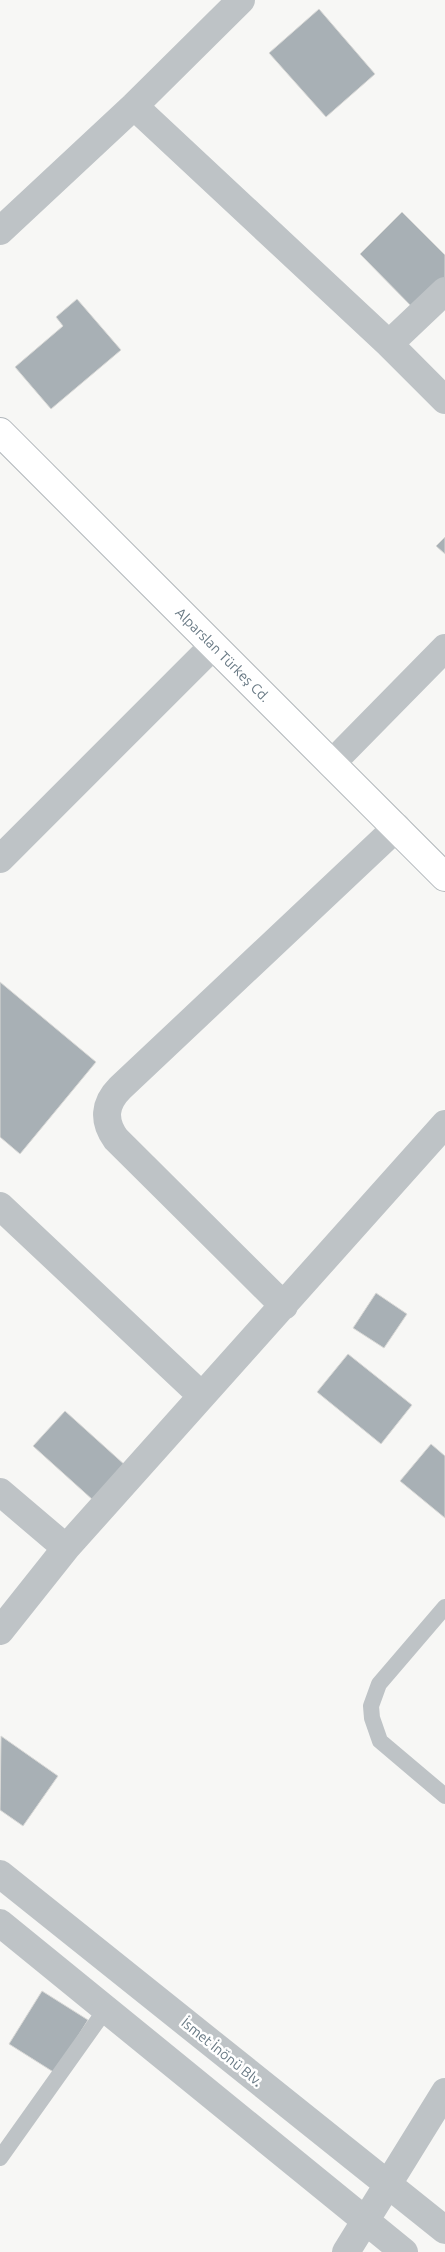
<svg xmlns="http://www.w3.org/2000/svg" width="445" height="2252" viewBox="0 0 445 2252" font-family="Ubuntu,sans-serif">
  <rect width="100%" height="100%" fill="#f7f7f5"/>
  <path fill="#a8b0b5" stroke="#d9d9d7" d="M319 9 375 74 326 117 269 53Z
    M402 212 445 255V285L417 312 360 254Z
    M77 299 121 350 51 409 15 367 63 326 56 317Z
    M445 537V554L436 546Z
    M0 982 96 1062 20 1154 0 1137Z
    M376 1293 407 1314 384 1348 353 1328Z
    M348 1354 412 1405 381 1444 317 1392Z
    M65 1411 126 1466 94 1501 33 1446Z
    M431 1444 445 1456V1518L400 1481Z
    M1 1736 58 1776 23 1826 0 1810Z
    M42 1991 88 2020 55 2073 9 2044Z"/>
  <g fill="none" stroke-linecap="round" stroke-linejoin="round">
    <g stroke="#b1b7bb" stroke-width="30">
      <g id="secondary">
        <path id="s1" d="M0 432 445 877"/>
      </g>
    </g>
    <path stroke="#bec3c6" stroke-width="16" d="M445 1607 379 1684 371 1706 372 1718 380 1741 445 1796
      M0 2158 106 2009"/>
    <path stroke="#bec3c6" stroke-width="28" d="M134 106 389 344 445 400
      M0 231 134 106 241 0
      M389 344 445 291
      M331 764 445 648
      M0 859 213 646
      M0 1206 202 1396
      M284 1306 116 1139C103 1121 104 1104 120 1088L397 827
      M0 1492 66 1548
      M0 1631 66 1548 445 1124
      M0 1874 445 2230
      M0 1923 404 2252
      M346 2252 445 2092"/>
    <use href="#secondary" stroke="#fff" stroke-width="28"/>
  </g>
  <g text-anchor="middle" stroke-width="5" stroke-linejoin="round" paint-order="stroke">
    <g font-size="14" fill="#687984" stroke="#fff">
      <text dy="5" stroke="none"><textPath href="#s1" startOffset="315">Alparslan Türkeş Cd.</textPath></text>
      <text transform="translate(222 2052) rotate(39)" y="5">İsmet İnönü Blv.</text>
    </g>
  </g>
</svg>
